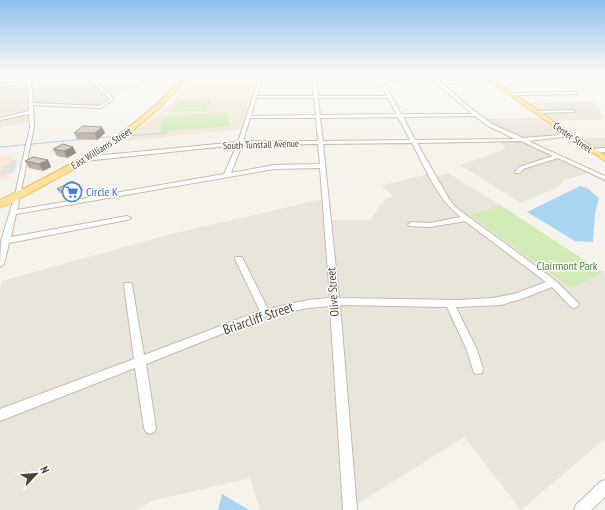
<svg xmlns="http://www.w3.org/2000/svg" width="605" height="510" viewBox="0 0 605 510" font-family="'PT Sans Narrow',sans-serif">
  <rect width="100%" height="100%" fill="#f6f3ec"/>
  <path fill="#eae5da" d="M89 74H127L142 88 106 95 110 99 100 106 34 103 32 88 90 78Z
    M22 83H26L30 121 0 128V87Z
    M594 102 604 119 553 121 527 103Z
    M541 118 564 133V134L520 139 483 119Z
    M578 138H605V157Z
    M500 142H520L589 173 564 180 557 188 521 203 460 165 506 149Z
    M448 173 500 205 471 214 487 226 605 273V439L521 510 464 437 348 510H260L250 478 152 501 135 510H0V290L2 281 175 233 323 199 324 220H370L384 200 393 196 381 186 427 174 435 177Z"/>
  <path fill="#f7ead8" d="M12 155 9 178 0 180V157Z"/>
  <path fill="#efe8d6" d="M193 76H259L241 129 124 141 170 105Z"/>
  <path fill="#d2eab5" d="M210 99 212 100 205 111H172L180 100Z
    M227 112 230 126 160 132 162 117Z
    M500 205 603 272 571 288 470 215Z"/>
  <path fill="#e5e3e0" d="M17 159 15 172 0 176 2 167 9 165 10 161Z"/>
  <path fill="#a9d4f2" d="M580 186 587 188 599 198 595 213 593 242 575 241 527 212Z
    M222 494 249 510H218Z"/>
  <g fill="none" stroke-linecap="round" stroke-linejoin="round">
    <path stroke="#a9d4f2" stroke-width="1" d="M126 136 166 133
      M97 138 117 136
      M0 147 86 139"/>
    <g stroke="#c2bbae" stroke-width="2">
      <path id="minor" d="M27 74H31V79L62 74H70L31 82 33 103 100 106 110 99 97 87 89 74H93L99 85 114 99 101 108 33 105 34 127 17 210 224 174 237 145 84 161 81 159 84 157 238 142 260 76H186L187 74H379L381 79 432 78 431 77 433 76 436 78 605 75V77L438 80 469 107 492 124 523 138 573 134V135L571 136 528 141 605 176V180L558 158 523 169 520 173H516L515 172 519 167 553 156 521 141 417 143 449 199 455 207 556 281 579 304 577 307 574 308 571 307 552 287 524 298 501 305 456 307 477 350 483 369 482 373 478 374 474 373 467 350 447 307 340 305 357 510H343L330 306 308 308 267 316 146 364 156 428 154 432 150 434 146 432 144 428 135 368 0 421V409L134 359 124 285 125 283H131L132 285 144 355 260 311 235 259 236 257H242L268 309 308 300 330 298 320 168 274 169 16 214 11 237 127 216 131 218 127 220 9 243 4 264 0 267 1 241 15 195 30 127 29 114 0 120V118L29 111 28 82 0 87V85L28 80ZM263 76H312L314 96H257ZM316 76H376L387 96H318ZM434 80 472 114H401L383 81ZM256 98H314L316 115 251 116ZM318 98H388L397 114 320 115ZM475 116 488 126 515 139 415 140 403 117ZM398 117 410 140 323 141 320 118ZM250 118H316L318 141H243ZM412 143C426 169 437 199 461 217L430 223 412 222 408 224 409 226 430 227 465 221 546 282 514 294 493 298 459 300 339 298 323 144ZM318 144 320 164 274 165 231 173 242 145Z
        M577 92 576 94 511 95 509 94 511 93Z
        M572 110H574V112L537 113 535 112 537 111Z
        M605 148V152L593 153 590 151 593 149Z
        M605 480V497L591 510H574L576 505 600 482Z"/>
    </g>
    <g stroke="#e6c16a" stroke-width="2">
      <path id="major" d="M185 74H189C151 125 97 158 41 187 28 194 14 203 0 207V200C68 167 136 134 185 74Z
        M479 74H484L605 156V161Z"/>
    </g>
    <use href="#minor" fill="#fff" fill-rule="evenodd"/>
    <use href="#major" fill="#ffe39c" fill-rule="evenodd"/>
  </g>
  <path fill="#bab2a6" d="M102 127 105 133 97 140 77 139 74 133Z
    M73 147 76 153 67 158 57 156 53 149Z
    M48 160 51 167 43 171 29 168 25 161Z
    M57 189 83 190 69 197 60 193Z"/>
  <path fill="#979187" d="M102 127 105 133 97 140 95 133Z
    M73 147 76 153 67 158 64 151Z
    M48 160 51 167 43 171 39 164Z
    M80 185 83 190 69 197 66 192Z"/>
  <path fill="#d8cfc1" stroke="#979187" d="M83 126 102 127 95 133H74Z
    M63 144 73 147 64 151 53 149Z
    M33 157 48 160 39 164 25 161Z
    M72 181 80 185 66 192 57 189Z"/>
  <linearGradient id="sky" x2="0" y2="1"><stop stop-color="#8fc1ec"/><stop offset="0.51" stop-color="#fbfaf6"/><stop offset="1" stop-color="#fbfaf6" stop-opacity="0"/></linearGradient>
  <rect width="605" height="145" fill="url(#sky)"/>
  <defs>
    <g id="supermarket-ring" transform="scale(1)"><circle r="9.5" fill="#fff" stroke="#3f7fe0" stroke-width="1.5"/><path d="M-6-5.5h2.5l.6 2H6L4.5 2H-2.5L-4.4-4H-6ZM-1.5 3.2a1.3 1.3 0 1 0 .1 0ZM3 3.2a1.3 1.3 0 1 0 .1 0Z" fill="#3f7fe0"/></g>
  </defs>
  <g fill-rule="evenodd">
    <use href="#supermarket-ring" x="72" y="192"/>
  </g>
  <g text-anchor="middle" stroke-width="3" stroke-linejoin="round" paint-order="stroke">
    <g font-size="10" fill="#4b4439" stroke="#fff">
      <text transform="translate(573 137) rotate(35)" y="4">Center Street</text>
      <text transform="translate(261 144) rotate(-2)" y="4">South Tunstall Avenue</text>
      <text transform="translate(101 148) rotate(-32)" y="4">East Williams Street</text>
    </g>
    <g font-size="12" fill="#366cbe" stroke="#fff" text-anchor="start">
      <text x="86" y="196">Circle K</text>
    </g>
    <g font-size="12" fill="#4a7f2a" stroke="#fff">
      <text x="567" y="270">Clairmont Park</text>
    </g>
    <g font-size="12" fill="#4b4439" stroke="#fff">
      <text transform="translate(333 292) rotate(-94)" y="4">Olive Street</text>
    </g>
    <g font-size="14" fill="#4b4439" stroke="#fff">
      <text transform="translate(258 318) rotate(-19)" y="5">Briarcliff Street</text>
    </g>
  </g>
  <g transform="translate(36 474) rotate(64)" stroke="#ffffff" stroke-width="3" paint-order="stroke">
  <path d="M0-3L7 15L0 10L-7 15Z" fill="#4b4439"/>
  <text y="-6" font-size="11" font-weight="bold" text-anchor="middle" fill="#4b4439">N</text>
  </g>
</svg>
